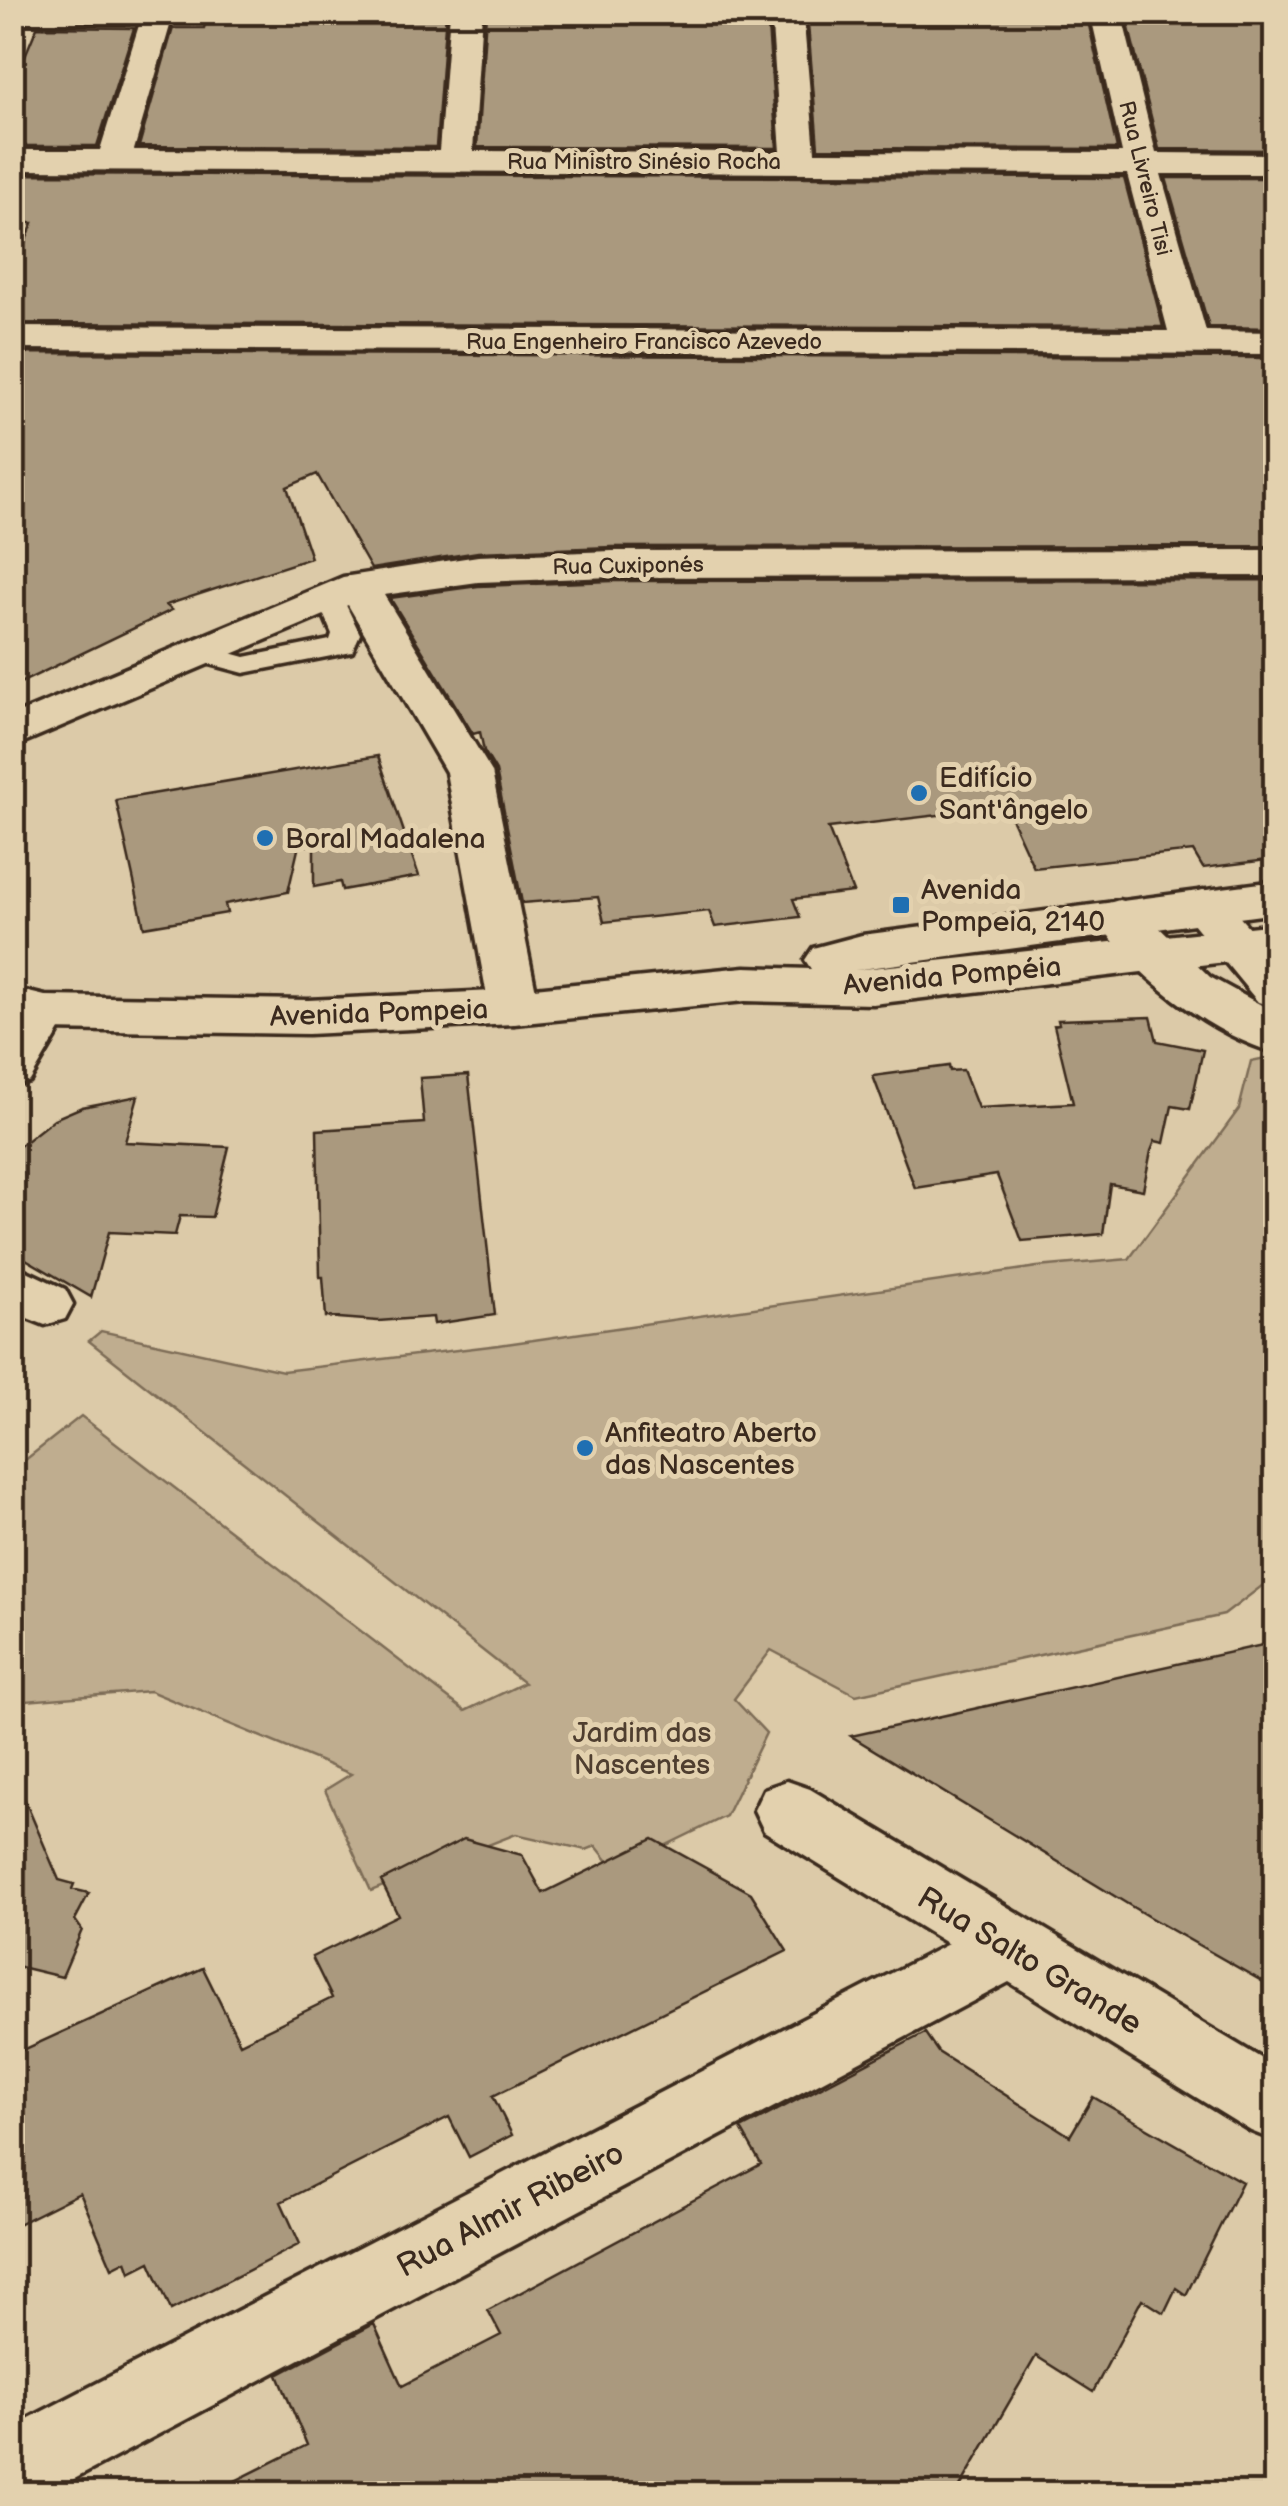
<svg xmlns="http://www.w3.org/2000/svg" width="1288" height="2506" viewBox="0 0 1288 2506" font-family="'Balsamiq Sans',sans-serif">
  <rect width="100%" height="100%" fill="#dccaa8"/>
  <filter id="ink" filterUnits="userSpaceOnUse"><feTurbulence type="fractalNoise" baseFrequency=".01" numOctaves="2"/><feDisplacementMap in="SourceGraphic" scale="20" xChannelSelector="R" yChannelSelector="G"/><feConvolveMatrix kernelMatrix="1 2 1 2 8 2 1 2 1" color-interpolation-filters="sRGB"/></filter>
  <g filter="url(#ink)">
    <path fill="#bfad8f" stroke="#7d6c56" stroke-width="2.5" d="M1275 1056V1576L1224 1615 856 1695 771 1650 734 1699 766 1733 726 1816 615 1870 596 1846 586 1850 516 1834 371 1891 325 1790 351 1774 150 1691 13 1702V1476L15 1468 81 1416 465 1711 524 1683 89 1341 101 1331 283 1371 499 1345 1037 1267 1129 1259 1239 1109 1251 1061Z"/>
    <path fill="#aa997e" stroke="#3b2a1e" stroke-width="2.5" d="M208 12H446L436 147 139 146 173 28H204Z
      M634 12H767L777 148 477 147 486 14Z
      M807 12H1086L1117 149 818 148Z
      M1125 12H1276V150L1159 149Z
      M37 27 134 28 97 146H12V87Z
      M12 174 1124 178 1163 327 12 323V274L33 223H12Z
      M1166 178H1276V328L1209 327Z
      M12 353 1276 358V435H1263L1276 482V546L612 547 478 552 371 569 317 474 287 487 311 558 166 605 172 610 12 687Z
      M1276 580V859L1203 868 1193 851 1034 868 1006 807 828 828 853 892 793 899 800 917 715 927 709 911 604 922 598 897 522 903 496 771 484 751 480 732 473 734 390 598 478 586 612 581Z
      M378 756 419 876 342 890 340 882 314 887V846L299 845 288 892 225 904 227 913 144 927 116 800Z
      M1151 1017 1157 1041 1203 1050 1190 1109 1172 1106 1164 1143 1155 1141 1151 1151 1143 1190 1110 1184 1103 1234 1022 1241 997 1175 915 1188 873 1076 949 1066 950 1071 963 1070 978 1108 1073 1103 1054 1025 1059 1024 1058 1020Z
      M468 1075 495 1315 434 1324 433 1317 378 1321 326 1317 323 1277H320L317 1130 424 1123 420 1078Z
      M138 1096 125 1142 229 1147 212 1217 180 1216 175 1235 109 1232 91 1297 12 1251V1152L54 1119 82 1107Z
      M1276 1642V1989L1149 1917 851 1736Z
      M12 1770 59 1880 74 1884 72 1889 89 1893 75 1920 82 1930 62 1977 12 1965Z
      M464 1839 522 1855 543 1893 653 1839 751 1893 787 1951 493 2096 512 2135 469 2157 449 2117 281 2202 300 2244 171 2310 150 2262 130 2272 126 2261 112 2268 80 2193 12 2227V2055L203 1968 240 2043 332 1998 312 1957 398 1915 381 1881Z
      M925 2033 938 2052 1070 2136 1093 2097 1242 2182 1186 2295 1176 2288 1164 2313 1142 2299 1093 2392 1036 2356 956 2494H209L307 2445 278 2375 374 2324 402 2386 501 2335 488 2310 761 2164 741 2129Z"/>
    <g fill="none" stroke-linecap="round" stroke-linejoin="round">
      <g stroke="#3b2a1e" stroke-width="7">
        <path id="lane" d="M329 589 342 597 360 634 352 652 244 673 188 658 184 652 198 644 245 657 330 640 332 634 316 597Z"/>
      </g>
      <g stroke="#3b2a1e" stroke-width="7">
        <path id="street" d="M12 12H174L134 150 439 151 450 12H482L473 151 781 152 771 12H803L815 152 1122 153 1090 12H1121L1156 153 1276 154V174H1161L1206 331 1276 332V354L12 349V327L1168 331 1127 174 12 170V150H100L140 22H12Z
          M1276 550V576L612 577 478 582 384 595 492 772 539 1007 532 1019 514 1024 496 1019 489 1007 446 772 348 605 12 747V716L343 577 478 556 612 551Z
          M1203 890 1220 895 1276 958V1007L1258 1002 1179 906 1186 895Z
          M1119 900 1136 905 1210 977 1276 1013V1053C1211 1035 1130 973 1095 916L1102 905Z
          M45 996 63 1001 70 1013 30 1081 12 1086V1025L27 1001Z
          M12 1264 65 1289 73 1304 65 1319 45 1325 12 1312Z
          M787 1781 810 1789 1276 2067V2141L1251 2131 1009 1982 46 2494H12V2427L948 1944 764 1831 754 1810 764 1789Z"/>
      </g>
      <g stroke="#3b2a1e" stroke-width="7">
        <path id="secondary" d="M1276 881V913L854 970 1276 924V956L873 1004 745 1001 514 1024 308 1034 45 1030 12 1022V988L45 996 308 1000 514 990 745 967 811 969 805 960 813 948 862 935Z"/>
      </g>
      <use href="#lane" fill="#e3d1ae" fill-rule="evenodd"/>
      <use href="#street" fill="#e3d1ae" fill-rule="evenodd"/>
      <use href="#secondary" fill="#e3d1ae" fill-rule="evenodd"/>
    </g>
  </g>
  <g fill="#1f6fb2" stroke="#e3d1ae" stroke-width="4">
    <circle cx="919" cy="793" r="10"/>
    <circle cx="265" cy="838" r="10"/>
    <rect x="891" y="895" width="20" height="20" rx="5"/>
    <circle cx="585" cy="1448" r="10"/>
  </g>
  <g text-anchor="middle" stroke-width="10" stroke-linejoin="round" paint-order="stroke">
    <g font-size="22" fill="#3b2a1e" stroke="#e3d1ae">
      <text x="644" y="169">Rua Ministro Sinésio Rocha</text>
      <text transform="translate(1146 178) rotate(76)" y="8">Rua Livreiro Tisi</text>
      <text x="644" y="349">Rua Engenheiro Francisco Azevedo</text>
      <text transform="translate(628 565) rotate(-1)" y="8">Rua Cuxiponés</text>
    </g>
    <g font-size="28" fill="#3b2a1e" stroke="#e3d1ae" text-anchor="start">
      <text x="939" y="787">Edifício<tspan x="939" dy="32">Sant'ângelo</tspan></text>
      <text x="285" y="848">Boral Madalena</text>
      <text x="921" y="899">Avenida<tspan x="921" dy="32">Pompeia, 2140</tspan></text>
      <text x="605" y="1442">Anfiteatro Aberto<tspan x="605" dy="32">das Nascentes</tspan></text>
    </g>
    <g font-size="28" fill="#3b2a1e" stroke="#e3d1ae">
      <text transform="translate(952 975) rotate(-5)" y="10">Avenida Pompéia</text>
      <text transform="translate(379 1012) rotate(-2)" y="10">Avenida Pompeia</text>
    </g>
    <g font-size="28" fill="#4f3e2f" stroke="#e3d1ae">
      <text x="642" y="1742">Jardim das<tspan x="642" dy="32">Nascentes</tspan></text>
    </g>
    <g font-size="32" fill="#3b2a1e" stroke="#e3d1ae">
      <text transform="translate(1030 1960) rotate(31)" y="11">Rua Salto Grande</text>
      <text transform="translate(510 2209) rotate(-28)" y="11">Rua Almir Ribeiro</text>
    </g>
  </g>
  <rect width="1288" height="2506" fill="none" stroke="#e3d1ae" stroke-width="50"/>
  <rect x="25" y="25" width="1238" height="2456" fill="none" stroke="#3b2a1e" stroke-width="4" filter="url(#ink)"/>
</svg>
